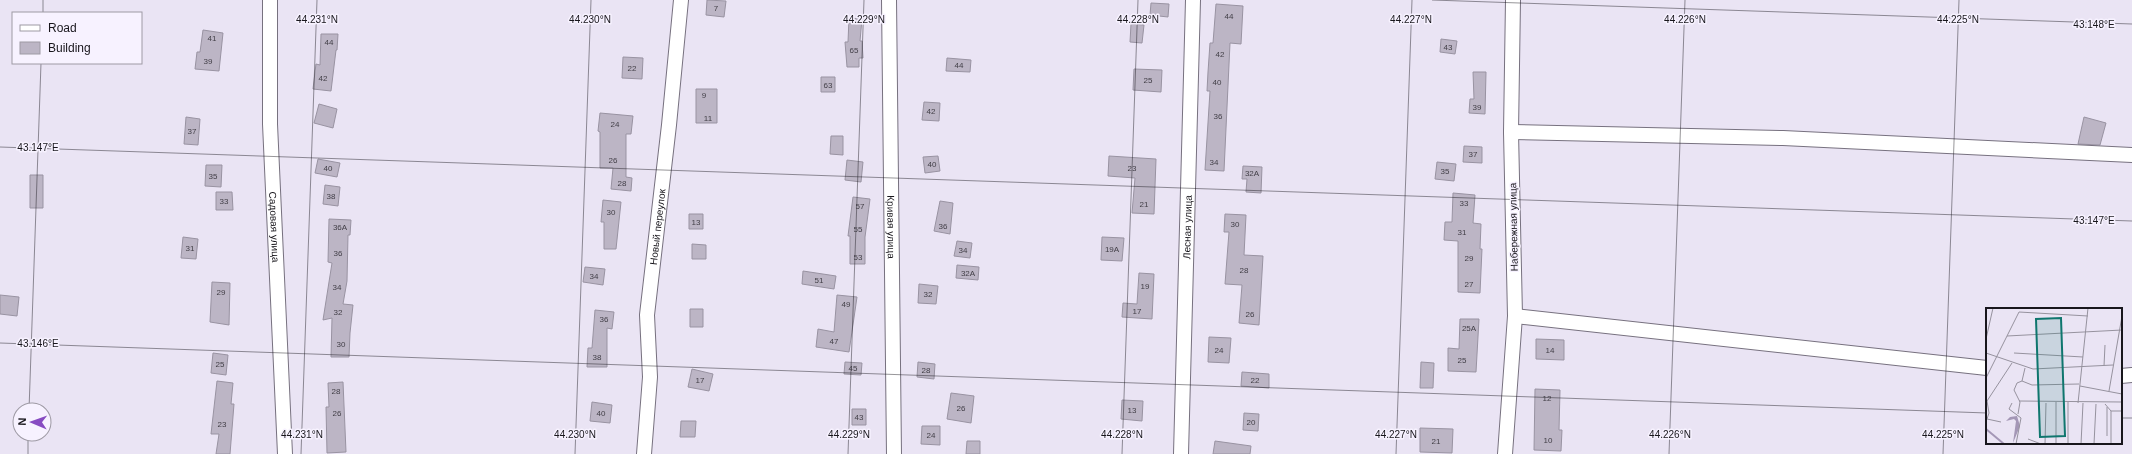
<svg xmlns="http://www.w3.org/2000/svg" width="2132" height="454" viewBox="0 0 2132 454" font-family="Helvetica,sans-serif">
  <rect width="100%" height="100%" fill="#eae4f4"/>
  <path fill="#bcb5c5" stroke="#9993a2" d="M707 0 726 1 724 17 706 15Z
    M1151 3 1169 4 1168 17 1150 15Z
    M1216 4 1243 6 1241 44 1230 43 1224 171 1205 170 1210 91H1207L1208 72 1210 43H1213Z
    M849 18 862 19 860 41H862L863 58H859V67H847L845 42H848Z
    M1131 24 1144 25 1142 43 1130 42Z
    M203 30 223 33 219 71 195 69 197 52H200Z
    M321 34H338L337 50H336L331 91 313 89 316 64 320 65Z
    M1441 39 1457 41 1455 54 1440 52Z
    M623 57 643 58 642 79 622 78Z
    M947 58 971 60 970 72 946 71Z
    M1134 69 1162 70 1161 92 1133 90Z
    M1473 72H1486L1485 114 1469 113 1470 99H1474Z
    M821 77H835V92H821Z
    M696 89H717V123H696Z
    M924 102 940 103 939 121 922 120Z
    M319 104 337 109 333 128 314 123Z
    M600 113 633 116 631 134H626V177L632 178 631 191 611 189 613 168H600V132L598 131Z
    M186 117 200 119 198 145 184 144Z
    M2084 117 2106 123 2100 145 2078 144Z
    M831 136H843V155L830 154Z
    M1464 146 1482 147V163L1463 162Z
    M938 156 940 171 925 173 923 157Z
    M1109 156 1156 159 1154 214 1132 213 1135 178 1108 176Z
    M318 159 340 163 337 177 315 173Z
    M847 160 863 162 861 182 845 180Z
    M1437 162 1456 164 1454 181 1435 179Z
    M206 165H222L221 187 205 186Z
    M1243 166 1262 167 1261 193 1246 192 1247 179H1242Z
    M30 175H43V208H30Z
    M325 185 340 187 338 206 323 204Z
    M216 192H232L233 210H216Z
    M1453 193 1475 195 1473 223 1481 224 1480 249H1482L1480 293 1458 292V241L1444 240 1445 222H1452Z
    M853 197 870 199 865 237V264H850V236H848Z
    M603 200 621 202 616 249H604V222H601Z
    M940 201 953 203 950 234 934 231Z
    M689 214H703V229H689Z
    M1225 214 1246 215 1244 255 1263 256 1259 325 1239 323 1242 285 1225 284 1229 232H1224Z
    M329 219 351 220 350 235H348L347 281 343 304 353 305 350 333 349 357H331L332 318 323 320 332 263 328 262Z
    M183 237 198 239 196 259 181 258Z
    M1102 237 1124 238 1122 261 1101 260Z
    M957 241 972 243 970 258 954 256Z
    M692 244 706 245V259H692Z
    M957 265 979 267 978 280 956 278Z
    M585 267 605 269 603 285 583 282Z
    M803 271 836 276 834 289 802 284Z
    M1139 273 1154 274 1152 319 1122 317 1123 303 1137 304Z
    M212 282 230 283 229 325 210 322Z
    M919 284 938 286 936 304 918 303Z
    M0 295 19 297 17 316 0 314Z
    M837 295 857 297 849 352 816 347 818 329 834 332Z
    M690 309H703V327H690Z
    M595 310 614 312 612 329 607 328V367H587L588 348H592Z
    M1460 319H1479L1476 372 1448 371V348L1459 349Z
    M1209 337 1231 338 1229 363 1208 362Z
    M1536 339 1564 340V360L1536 359Z
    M213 353 228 355 226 375 211 373Z
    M845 362 862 363 861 375 844 374Z
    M918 362 935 364 934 379 917 377Z
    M1421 362 1434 363 1433 388H1420Z
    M692 369 713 374 709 391 688 387Z
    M1242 372 1269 374V388L1241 386Z
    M217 381 233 383 231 404H234L230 454H216L219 434H211Z
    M343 382 346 452 327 453 326 407H329L328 383Z
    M1535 389 1560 390 1559 430H1562L1561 451 1534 450Z
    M951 393 974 396 971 423 947 419Z
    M1122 400 1143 401 1142 421 1121 419Z
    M592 402 612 405 610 423 590 421Z
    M852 409H866V425H852Z
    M1244 413 1259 414 1258 431 1243 430Z
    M681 421H696L695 437H680Z
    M922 426H940V445L921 444Z
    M1420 428 1453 429 1452 453 1420 452Z
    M967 441H980V454H966Z
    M1215 441 1251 446 1250 454H1213Z"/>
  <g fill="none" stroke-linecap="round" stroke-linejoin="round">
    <g stroke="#77717f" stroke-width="16">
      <g id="minor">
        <path id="s1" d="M270 0V124L285 454"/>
        <path id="s2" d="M889 0 894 454"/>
        <path d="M1511 132 1783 138 2132 155"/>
        <path d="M1515 316 1987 368"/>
        <path d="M2121 376 2132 375"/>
        <path id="s3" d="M644 454 650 377 647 315 669 125 681 0"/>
        <path id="s4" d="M1181 454 1193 0"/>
        <path d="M1505 454 1515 316 1511 132 1513 0"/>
      </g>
    </g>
    <use href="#minor" stroke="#fff" stroke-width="14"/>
  </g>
  <path fill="none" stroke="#18161c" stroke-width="1" stroke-opacity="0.45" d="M1432 0 2132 24M43 13V0M0 147 2132 221M0 343 1987 413M29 410 41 63M2121 418H2132M28 454V434M301 454 317 0M575 454 591 0M848 454 864 0M1122 454 1138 0M1396 454 1412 0M1669 454 1685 0M1943 454 1959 0"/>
  <g text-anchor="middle" stroke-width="3" stroke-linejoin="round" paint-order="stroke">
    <g font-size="8" fill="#413e46">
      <text x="716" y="11">7</text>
      <text x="1229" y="19">44</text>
      <text x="212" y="41">41</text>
      <text x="329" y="45">44</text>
      <text x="1448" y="50">43</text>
      <text x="854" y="53">65</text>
      <text x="1220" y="57">42</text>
      <text x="208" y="64">39</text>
      <text x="959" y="68">44</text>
      <text x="632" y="71">22</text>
      <text x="323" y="81">42</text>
      <text x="1148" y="83">25</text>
      <text x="1217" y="85">40</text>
      <text x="828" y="88">63</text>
      <text x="704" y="98">9</text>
      <text x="1477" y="110">39</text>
      <text x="931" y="114">42</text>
      <text x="1218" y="119">36</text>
      <text x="708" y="121">11</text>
      <text x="615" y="127">24</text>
      <text x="192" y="134">37</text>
      <text x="1473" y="157">37</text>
      <text x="613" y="163">26</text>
      <text x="1214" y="165">34</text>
      <text x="932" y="167">40</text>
      <text x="328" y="171">40</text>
      <text x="1132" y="171">23</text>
      <text x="1445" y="174">35</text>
      <text x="1252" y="176">32А</text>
      <text x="213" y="179">35</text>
      <text x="622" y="186">28</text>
      <text x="331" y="199">38</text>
      <text x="224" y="204">33</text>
      <text x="1464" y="206">33</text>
      <text x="1144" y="207">21</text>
      <text x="860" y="209">57</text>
      <text x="611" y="215">30</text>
      <text x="696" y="225">13</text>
      <text x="1235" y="227">30</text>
      <text x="943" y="229">36</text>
      <text x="340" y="230">36А</text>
      <text x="858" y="232">55</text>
      <text x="1462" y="235">31</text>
      <text x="190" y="251">31</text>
      <text x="1112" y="252">19А</text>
      <text x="963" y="253">34</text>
      <text x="338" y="256">36</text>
      <text x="858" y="260">53</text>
      <text x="1469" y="261">29</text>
      <text x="1244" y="273">28</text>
      <text x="968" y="276">32А</text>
      <text x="594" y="279">34</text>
      <text x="819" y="283">51</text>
      <text x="1469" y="287">27</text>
      <text x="1145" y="289">19</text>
      <text x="337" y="290">34</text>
      <text x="221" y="295">29</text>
      <text x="928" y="297">32</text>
      <text x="846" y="307">49</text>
      <text x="1137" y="314">17</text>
      <text x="338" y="315">32</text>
      <text x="1250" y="317">26</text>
      <text x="604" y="322">36</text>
      <text x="1469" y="331">25А</text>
      <text x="834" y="344">47</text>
      <text x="341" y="347">30</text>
      <text x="1219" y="353">24</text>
      <text x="1550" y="353">14</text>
      <text x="597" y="360">38</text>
      <text x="1462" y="363">25</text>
      <text x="220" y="367">25</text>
      <text x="853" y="371">45</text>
      <text x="926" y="373">28</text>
      <text x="700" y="383">17</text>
      <text x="1255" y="383">22</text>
      <text x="336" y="394">28</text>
      <text x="1547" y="401">12</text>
      <text x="961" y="411">26</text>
      <text x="1132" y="413">13</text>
      <text x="337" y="416">26</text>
      <text x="601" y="416">40</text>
      <text x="859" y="420">43</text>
      <text x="1251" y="425">20</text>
      <text x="222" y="427">23</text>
      <text x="931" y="438">24</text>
      <text x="1548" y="443">10</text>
      <text x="1436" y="444">21</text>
    </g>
    <g font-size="10" fill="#18161c" stroke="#f7f2ff">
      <text dy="4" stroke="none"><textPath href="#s1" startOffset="227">Садовая улица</textPath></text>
      <text dy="4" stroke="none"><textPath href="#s3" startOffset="228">Новый переулок</textPath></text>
      <text dy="4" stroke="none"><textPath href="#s2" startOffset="227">Кривая улица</textPath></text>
      <text dy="4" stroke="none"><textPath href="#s4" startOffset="227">Лесная улица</textPath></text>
      <text transform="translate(1513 227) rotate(-91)" y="4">Набережная улица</text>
    </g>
  </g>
  <g transform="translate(1986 308)">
    <rect width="136" height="136" fill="#eae4f4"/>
    <path d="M31 108 34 118 27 135 30 113 28 111 20 113 24 109Z" fill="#a497b6"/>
    <path fill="none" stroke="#a497b6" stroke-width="2" d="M0 121 18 136"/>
    <path fill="none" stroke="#96929e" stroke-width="1" d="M21 28 136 22M0 31 7 0M0 45 47 61 127 57M28 45 97 49M118 58 119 37M0 70 33 4 102 8M36 73 46 77 93 76M94 78 136 86M123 83 136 8M33 93 136 94M82 94V136M26 95 23 101 35 110 30 136M92 95 102 0M119 96 125 103H136M121 99V128M125 103V136M32 106 34 94 28 82 31 75 36 73 39 60M15 114 1 111 3 105 1 93 26 55M42 131 55 136M59 136 60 95M70 136V94M95 136 97 95M108 136 110 96"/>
    <path fill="#0f766e" fill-opacity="0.15" stroke="#0f766e" stroke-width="2" d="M75 10 79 128 54 129 50 11Z"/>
    <rect width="136" height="136" fill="none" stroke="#18161c" stroke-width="2"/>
  </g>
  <g font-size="10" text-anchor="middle" fill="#18161c" stroke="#f7f2ff" stroke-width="3" stroke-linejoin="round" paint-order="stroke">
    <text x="317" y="23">44.231°N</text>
    <text x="590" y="23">44.230°N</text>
    <text x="864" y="23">44.229°N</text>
    <text x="1138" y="23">44.228°N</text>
    <text x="1411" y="23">44.227°N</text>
    <text x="1685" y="23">44.226°N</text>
    <text x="1958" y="23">44.225°N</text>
    <text x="2094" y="28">43.148°E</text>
    <text x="38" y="151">43.147°E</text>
    <text x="2094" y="224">43.147°E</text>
    <text x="38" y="347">43.146°E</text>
    <text x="302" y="438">44.231°N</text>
    <text x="575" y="438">44.230°N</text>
    <text x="849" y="438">44.229°N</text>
    <text x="1122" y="438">44.228°N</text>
    <text x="1396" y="438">44.227°N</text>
    <text x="1670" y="438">44.226°N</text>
    <text x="1943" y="438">44.225°N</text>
  </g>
  <rect x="12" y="12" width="130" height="52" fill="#f7f2ff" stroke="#9e9aa4"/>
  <rect x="20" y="25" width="20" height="6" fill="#ffffff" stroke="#9e9aa4"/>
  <text x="48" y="32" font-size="12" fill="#18161c">Road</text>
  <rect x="20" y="42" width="20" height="12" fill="#bcb5c5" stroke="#9e9aa4"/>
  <text x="48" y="52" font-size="12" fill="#18161c">Building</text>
  <g transform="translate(32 422) rotate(272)"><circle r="19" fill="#f7f2ff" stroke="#9e9aa4"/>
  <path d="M0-3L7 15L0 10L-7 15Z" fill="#874bc2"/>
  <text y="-6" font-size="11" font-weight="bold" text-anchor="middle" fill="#18161c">N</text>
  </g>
</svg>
